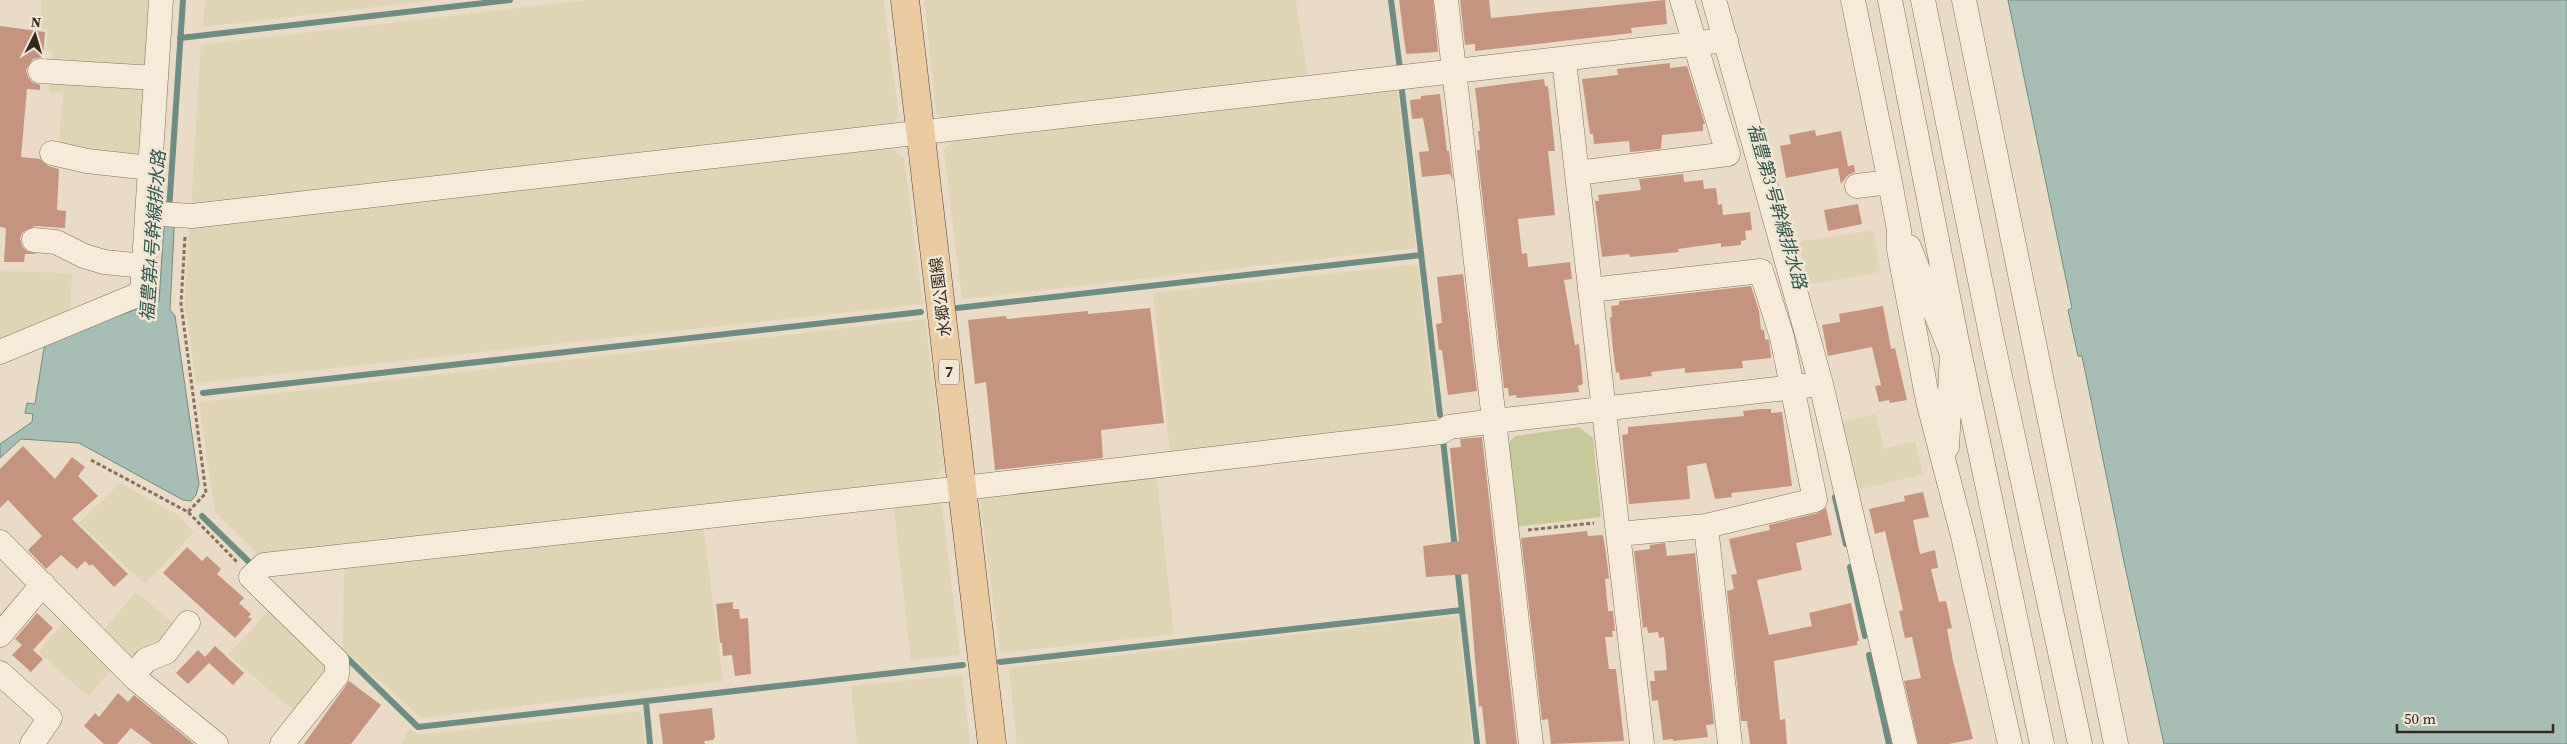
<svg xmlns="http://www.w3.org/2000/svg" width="2567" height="744" viewBox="0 0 2567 744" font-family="'Source Serif 4','Noto Sans JP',serif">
  <rect width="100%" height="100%" fill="#eadbc6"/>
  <path fill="#dfd4b4" d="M42 0H143L152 3 148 74 51 66 52 51H46L48 29 39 28Z
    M205 0H435L203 27Z
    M588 0H883L899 116 887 130 191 207 201 45Z
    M924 0H1296L1308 82 947 123 936 112Z
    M50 74 148 81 142 161 59 144 63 93 49 92Z
    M1397 87 1416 248 962 299 944 150 958 137Z
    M887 145 904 158 923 304 196 383 185 305 189 225Z
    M1873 230 1880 272 1810 284 1797 242Z
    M1418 264 1436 426 1170 454 1153 293Z
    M0 271 72 273 70 312 0 339Z
    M925 319 944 467 931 483 262 558 215 512 199 402Z
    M1876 414 1884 449 1915 441 1923 474 1854 491 1841 422Z
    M1156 471 1174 634 1000 653 980 501 988 491Z
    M120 483 178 515 194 532 145 584 79 523Z
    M925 498 942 506 960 655 911 660 893 501Z
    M703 524 723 681 422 718 343 649 344 563Z
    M136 592 179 628 133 663 101 633Z
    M272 607 328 663 330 673 298 714 228 655Z
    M1458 616 1472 744H1017L1009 668Z
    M67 619 115 666 88 696 38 652Z
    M962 675 970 744H857L851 686Z
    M641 711 645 744H402L409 729 418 735Z"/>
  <path fill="#c7c89a" d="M1579 427 1593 438 1601 517 1515 527 1506 446 1515 436Z"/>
  <path fill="#a7beb5" stroke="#6e8c81" d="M2008 0H2567V744H2164L2124 562 2082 356H2078L2068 310 2072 308Z
    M165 211H175L170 310 175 316 199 484 196 495 191 501 183 500 79 443 21 439 0 458V444L32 422 33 414 25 413 27 403 35 404 44 348 52 340 159 301Z"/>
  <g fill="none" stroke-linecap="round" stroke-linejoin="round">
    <path stroke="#6e8c81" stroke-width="6" d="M1391 0 1400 69
      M180 38 510 0
      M1402 91 1440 415
      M169 211 183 0
      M957 308 1421 255
      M203 393 921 312
      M1443 440 1455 549
      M1835 497 1846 544
      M202 516 248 561
      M1457 566 1477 744
      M1850 567 1865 636
      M343 654 418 727 963 665
      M1869 655 1889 744
      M1000 662 1462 610
      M646 702 650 744"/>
  </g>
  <path fill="#c5947f" d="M1399 0H1433L1438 52 1406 54Z
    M1460 0H1489L1491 18 1665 0 1667 24 1631 28 1632 33 1475 51V44L1465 45Z
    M0 26 45 32 43 57 33 59 26 70 28 77 32 82 40 85V90L27 89 21 157 40 159 48 166 59 169 57 210 66 211 65 228 35 226 23 232 20 238 22 246 27 251 37 254H25L24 262H4L6 228 0 227Z
    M1670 63V68L1687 66 1705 124H1703V131L1662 135 1661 149 1630 152 1629 141 1594 144 1593 134H1590L1582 79 1618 75 1617 69Z
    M1544 79 1545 86H1548L1555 151H1548L1555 215 1518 219 1522 254 1527 253 1528 267 1570 262 1572 279 1564 280 1575 345 1579 344 1583 384 1578 386 1579 392 1517 398 1516 395 1509 396 1508 388H1504L1477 150H1480L1478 131H1480L1475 88Z
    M1440 94 1447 151H1449L1453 181 1450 174 1422 177 1419 152 1429 151 1423 118 1412 119 1410 100 1421 99V96Z
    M1815 130 1816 136 1841 131 1848 166 1786 178 1780 146 1791 144 1789 135Z
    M1854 165 1855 172 1848 175 1841 184 1838 168Z
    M1683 174 1684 182 1703 180 1704 189 1716 188 1718 205 1722 204 1723 215 1750 212 1752 230 1745 231 1746 240 1741 241V245L1721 247V243L1678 249 1679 252 1630 257 1629 254 1602 257 1595 201H1599L1598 195 1641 190 1639 179Z
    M1858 204 1862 224 1828 231 1824 210Z
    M1463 274 1477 391 1448 395 1442 350H1439L1436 324 1442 323 1437 277Z
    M1751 286 1759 311 1761 330H1764L1765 339 1769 340 1771 358 1742 361 1743 368 1685 373V368L1651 372 1652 376 1620 380 1619 372 1616 373 1613 350 1610 317H1612L1611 306 1619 305V301Z
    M1883 306 1891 349 1895 348 1907 400 1890 403 1889 400 1879 402 1875 386 1881 385 1872 347 1828 356 1822 325 1840 322 1839 314Z
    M1150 308 1164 423 1101 430 1103 458 995 470 986 382 975 384 968 320 1006 316 1007 319 1088 311V314Z
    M1760 409H1771V413L1782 412 1792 486 1731 493 1732 497 1715 499 1706 463 1687 466 1690 499 1629 504 1622 435 1628 434V427L1744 416 1743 411Z
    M1482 437 1517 744H1486L1482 706 1479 707 1468 574 1426 577 1423 546 1459 541 1450 448 1461 447 1460 439Z
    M23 446 55 479 72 457 85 467 78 476 98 496 72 519 128 574 114 587 92 564 90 566 85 561 77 569 61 555 46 569 28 550 42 536 8 500 0 508V469Z
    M1923 492 1929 517 1913 520 1920 554 1935 550 1938 568 1931 569 1939 602 1946 601 1952 628 1947 629 1953 661 1973 739 1949 744H1918L1904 681 1921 678 1912 637 1905 638 1899 611 1903 610 1885 531 1875 534 1869 509 1905 501 1904 496Z
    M1826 508 1832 535 1796 543 1802 570 1757 580 1769 635 1812 626 1809 613 1851 603 1859 641H1857V645L1774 661 1780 720 1785 719 1787 744H1750L1747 721H1741L1727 591 1734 589 1731 575 1737 574 1729 539 1770 530 1769 525 1818 513Z
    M1587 531 1588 536 1603 535 1606 554 1609 578 1605 579 1608 611H1613L1615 631H1612L1613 637H1605L1609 669H1616L1624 741 1551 744 1548 719 1542 720 1521 538Z
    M1665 543 1667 556 1695 553 1714 724 1706 725 1708 737 1673 741V739L1663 740 1658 700 1652 701 1650 681H1655L1654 671 1667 670 1664 637 1659 638 1658 632 1648 633 1647 627 1643 628 1634 551 1650 549V545Z
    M187 547 202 561 207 556 221 569 217 574 244 598 239 603 251 614 248 617 252 619 235 638 163 573Z
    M733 602V609H739L740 619 748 618 751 674 735 676 732 655 723 656 722 643H720L716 604Z
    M37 613 53 628 33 650 43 659 31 672 12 655 22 645 15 639Z
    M215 646 244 673 233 685 209 663 188 684 176 673 198 650 205 657Z
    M349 681 381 705 351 744H304Z
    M118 693 128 702 134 695 194 744H152L131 728 117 744H104L84 726 95 713 99 717Z
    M712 708 715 737 713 740 704 741 705 744H663L659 714Z"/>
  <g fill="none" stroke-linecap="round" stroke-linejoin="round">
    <g stroke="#846e5d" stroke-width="25">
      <path id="minor" d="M1446 0 1531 744
        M1714 0 1821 384 1905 744
        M1853 0 1890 182 1899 230V250L1928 401 1963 536 2010 744
        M1890 0 1956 337 2042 744
        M1923 0 1993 344 2080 744
        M1964 0 2116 744
        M1564 60 1642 744
        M40 71 156 78
        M52 153 87 161 150 168
        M1577 173 1728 154 1682 0
        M1857 186 1890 182
        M147 213 192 216 1726 40
        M34 240 56 242 84 256 104 262 144 266
        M1909 247 1952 354 1947 447
        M1590 290 1761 271 1782 337 1815 500 1706 526 1618 534
        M0 352 142 293 161 0
        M1706 526 1730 744
        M0 542 136 679 216 744
        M0 635 43 584
        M0 673 50 718 32 744
        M133 676 146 660 166 652 188 623
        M282 744 337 675V661L251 577 264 565 963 488 1441 432 1449 427 1495 421 1821 384"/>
    </g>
    <g stroke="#523d31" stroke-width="29">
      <path id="major" d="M905 0 992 744"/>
    </g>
    <path stroke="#846e5d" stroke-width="3" stroke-dasharray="4 2.5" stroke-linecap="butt" d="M185 237 181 304 206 493 188 512
      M91 460 188 512 237 562
      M1528 530 1594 523"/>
    <use href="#minor" stroke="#f6ead8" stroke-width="24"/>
    <use href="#major" stroke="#eacba1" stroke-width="28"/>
  </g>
  <g text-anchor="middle" stroke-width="5" stroke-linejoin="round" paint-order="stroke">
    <rect fill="#f2e7d4" stroke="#6e6156" stroke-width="1" x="939" y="359.5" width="20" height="25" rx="4"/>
    <g font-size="15" font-weight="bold" fill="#352820">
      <text x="949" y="377">7</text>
    </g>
    <g font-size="16" fill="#352820" stroke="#f2e7d4">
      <text transform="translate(940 297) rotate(-97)" y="6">水郷公園線</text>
    </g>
    <g font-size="18" font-style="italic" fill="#30544e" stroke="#f2e7d4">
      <text transform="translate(1777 206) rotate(74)" y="6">福豊第3号幹線排水路</text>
      <text transform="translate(153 236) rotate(-86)" y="6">福豊第4号幹線排水路</text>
    </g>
  </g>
  <g transform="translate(35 35) rotate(5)" stroke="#f2e7d4" stroke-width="4" paint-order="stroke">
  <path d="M0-4L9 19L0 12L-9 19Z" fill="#352820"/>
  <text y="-8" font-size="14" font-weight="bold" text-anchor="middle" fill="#352820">N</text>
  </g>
  <path d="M2397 724v8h156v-8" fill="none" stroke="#352820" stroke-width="2.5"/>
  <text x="2404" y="724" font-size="15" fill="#352820" stroke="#f2e7d4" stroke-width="4" paint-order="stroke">50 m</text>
</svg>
